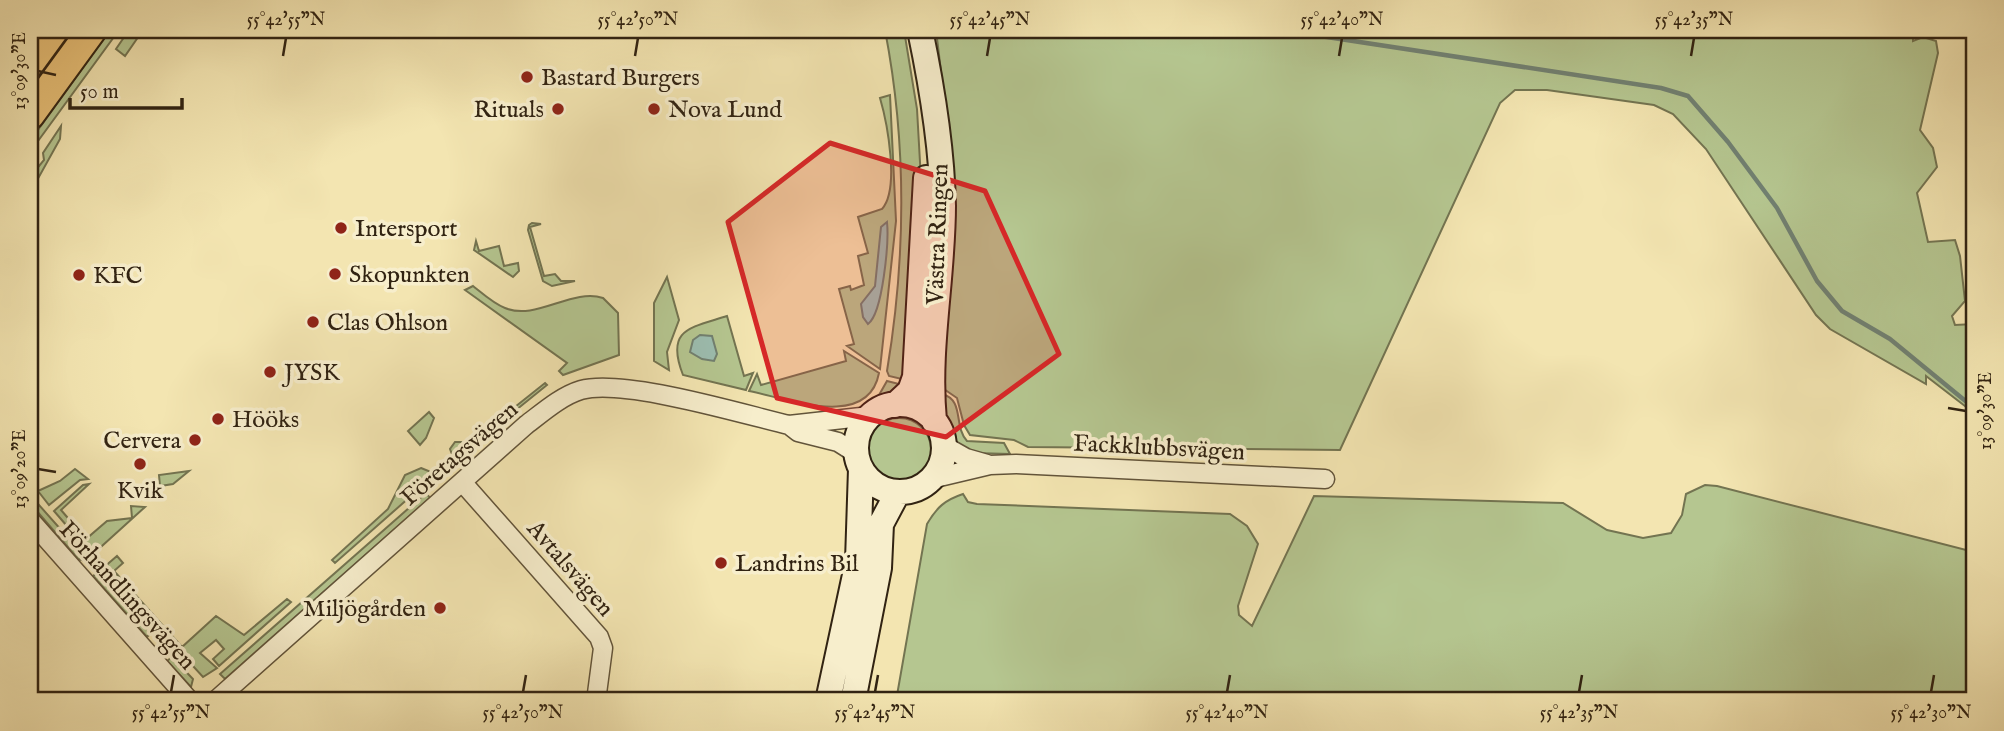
<svg xmlns="http://www.w3.org/2000/svg" width="2004" height="731" viewBox="0 0 2004 731" font-family="'IM FELL English',serif">
  <rect width="100%" height="100%" fill="#f3e5b1"/>
  <filter id="stains"><feTurbulence type="fractalNoise" baseFrequency=".00286" numOctaves="4"/><feColorMatrix values="0 0 0 0 .2 0 0 0 0 .09 0 0 0 0 .02 0 0 0 .5 -.17"/></filter>
  <radialGradient id="worn" r=".72"><stop offset=".6" stop-color="#630" stop-opacity="0"/><stop offset="1" stop-color="#630" stop-opacity=".3"/></radialGradient>
  <path fill="#b5c690" stroke="#737451" stroke-width="2" d="M110 30H119L30 152V141Z
    M129 30H143L125 56 116 49Z
    M885 30H904L917 109 921 180 906 380 889 376 887 371C906 257 907 144 885 30Z
    M936 30H1865L1913 37V41L1923 37 1936 41 1938 53 1920 130 1933 148 1937 167 1917 193 1928 242 1955 240 1960 256 1965 301 1952 316 1955 325 1974 324V413L1926 376V384L1830 329 1816 315 1706 149 1673 114 1654 105 1547 90H1515L1500 103 1340 450 1028 447 1014 440 970 435 964 425 957 398 941 387 952 162Z
    M65 33 73 37 30 96V81Z
    M890 95 896 221 880 369 847 346 854 344 839 289 850 286 851 290 864 285 858 256 868 253 858 217 882 209C900 189 887 122 880 98Z
    M61 126 60 139 30 193V177L44 160 43 153Z
    M532 223 541 224 530 227 544 276 555 274 561 281H575L552 286 543 281 528 230 529 225Z
    M476 241 479 251 499 246 504 266 518 263 519 271 513 277 474 250Z
    M667 277 679 320 667 352 669 370 654 361V303Z
    M473 286C483 294 494 304 505 308 536 321 572 288 603 298L618 313 619 355 563 375 559 371 567 363 465 290Z
    M727 316 744 376 753 373 746 390 683 375C665 329 690 328 727 316Z
    M844 351 879 373C868 431 786 398 749 391L757 374 761 385 846 361Z
    M887 381 903 385 888 401 868 410 863 408 879 395Z
    M545 383 547 385 454 460 450 449 455 442H471Z
    M942 394C965 400 953 426 967 441L1004 443 1010 454 974 453 949 441 943 420Z
    M429 412 434 418 426 438 420 445 408 431Z
    M867 450a32 32 0 1 1 64 0a32 32 0 1 1-64 0Z
    M421 468 436 474 335 563 332 560 388 509 405 475Z
    M75 469 88 479 80 480 49 505 38 491 60 481Z
    M189 471 173 484 160 486 159 475Z
    M89 484 61 510 86 539 107 521 132 518 131 506 145 507 92 555 54 511 83 485Z
    M1705 485 1717 486 1974 552V701H896L927 524C937 507 945 500 963 494L968 502 977 504 1230 514 1247 526 1258 544 1238 606 1239 615 1252 626 1314 496 1563 503 1607 530 1643 538 1671 533 1682 515 1686 494Z
    M426 493 430 498 225 679 220 674Z
    M31 496 87 559 85 561 78 559 30 503Z
    M117 556 123 563 114 571 182 647 216 616 244 635 287 599 291 602 219 666 213 659 224 649 216 640 200 653 217 668 203 677 103 568Z
    M98 572 151 633 147 637 93 576Z
    M172 657 193 679 191 687 167 661Z"/>
  <path fill="#9cbeb1" stroke="#718071" stroke-width="2" d="M887 222C889 241 883 313 868 324L863 317 861 304 875 286 881 227Z
    M700 335 712 336 717 354 714 361 702 359 690 352 693 340Z"/>
  <g fill="none" stroke-linecap="round" stroke-linejoin="round">
    <path stroke="#718071" stroke-width="4.5" d="M1281 30 1661 88 1688 96 1728 142 1777 208 1817 281 1842 311 1890 339 1974 408"/>
    <g stroke="#62543a" stroke-width="21">
      <path id="street" d="M789 425 870 416
        M943 445 966 458 987 464
        M931 479 990 465 1016 464 1325 479
        M463 483 599 637 603 648 596 701
        M30 520 190 701
        M215 701 526 425C542 413 561 396 581 390 623 378 742 414 789 425L798 432 838 442 857 454"/>
    </g>
    <g stroke="#312312" stroke-width="28">
      <path id="secondary" d="M920 30C932 87 942 147 943 206 943 278 927 349 934 421
        M856 448a44 44 0 1 1 88 0a44 44 0 1 1-88 0Z
        M895 405 910 391 915 377 926 178
        M828 701 858 561 861 469
        M853 701 879 568 881 524 898 492"/>
    </g>
    <g stroke="#312312" stroke-width="32">
      <path id="primary" d="M30 63 54 30
        M30 115 92 30"/>
    </g>
    <use href="#street" stroke="#f7eecc" stroke-width="18"/>
    <use href="#secondary" stroke="#f7eecc" stroke-width="24"/>
    <use href="#primary" stroke="#eac278" stroke-width="28"/>
  </g>
  <path fill="#d62828" fill-opacity="0.2" stroke="#d62828" stroke-width="5" stroke-linejoin="round" d="M830 143 985 191 1059 354 946 437 777 398 728 222Z"/>
  <path fill="none" stroke="#312312" stroke-width="2.5" d="M283 56 286 38M635 56 638 38M987 56 990 38M1339 56 1342 38M1691 56 1694 38M38 71 56 75M1948 408 1966 411M38 469 56 472M171 692 174 675M523 692 526 675M875 692 878 675M1227 692 1230 675M1579 692 1582 675M1931 692 1934 675"/>
  <g fill="#8f2418" stroke="#f7eecc" stroke-width="2.5">
    <circle cx="527" cy="77" r="7"/>
    <circle cx="558" cy="109" r="7"/>
    <circle cx="654" cy="109" r="7"/>
    <circle cx="341" cy="228" r="7"/>
    <circle cx="335" cy="274" r="7"/>
    <circle cx="79" cy="275" r="7"/>
    <circle cx="313" cy="322" r="7"/>
    <circle cx="270" cy="372" r="7"/>
    <circle cx="218" cy="419" r="7"/>
    <circle cx="195" cy="440" r="7"/>
    <circle cx="140" cy="464" r="7"/>
    <circle cx="721" cy="563" r="7"/>
    <circle cx="440" cy="608" r="7"/>
  </g>
  <g text-anchor="middle" stroke-width="7" stroke-linejoin="round" paint-order="stroke">
    <g font-size="24" fill="#312312" stroke="#f7eecc" text-anchor="start">
      <text x="541" y="85">Bastard Burgers</text>
      <text x="544" y="117" text-anchor="end">Rituals</text>
      <text x="668" y="117">Nova Lund</text>
      <text x="355" y="236">Intersport</text>
      <text x="349" y="282">Skopunkten</text>
      <text x="93" y="283">KFC</text>
      <text x="327" y="330">Clas Ohlson</text>
      <text x="284" y="380">JYSK</text>
      <text x="232" y="427">Hööks</text>
      <text x="181" y="448" text-anchor="end">Cervera</text>
      <text x="140" y="498" text-anchor="middle">Kvik</text>
      <text x="735" y="571">Landrins Bil</text>
      <text x="426" y="616" text-anchor="end">Miljögården</text>
    </g>
    <g font-size="24" fill="#312312" stroke="#f7eecc">
      <text transform="translate(937 234) rotate(-88)" y="8">Västra Ringen</text>
      <text transform="translate(1159 447) rotate(3)" y="8">Fackklubbsvägen</text>
      <text transform="translate(459 453) rotate(-41)" y="8">Företagsvägen</text>
      <text transform="translate(571 568) rotate(49)" y="8">Avtalsvägen</text>
      <text transform="translate(128 595) rotate(48)" y="8">Förhandlingsvägen</text>
    </g>
  </g>
  <rect width="2004" height="731" fill="none" stroke="#f3e5b1" stroke-width="77"/>
  <path d="M70 98v10h112v-10" fill="none" stroke="#312312" stroke-width="3.5"/>
  <text x="80" y="98" font-size="21" fill="#312312" stroke="#f7eecc" stroke-width="5" paint-order="stroke">50 m</text>
  <rect x="38" y="38" width="1928" height="654" fill="none" stroke="#312312" stroke-width="2.5"/>
  <g font-size="18" text-anchor="middle" fill="#312312">
    <text x="286" y="25">55°42'55"N</text>
    <text x="638" y="25">55°42'50"N</text>
    <text x="990" y="25">55°42'45"N</text>
    <text x="1342" y="25">55°42'40"N</text>
    <text x="1694" y="25">55°42'35"N</text>
    <text transform="translate(19 71) rotate(-90)" y="6">13°09'30"E</text>
    <text transform="translate(1985 411) rotate(-90)" y="6">13°09'30"E</text>
    <text transform="translate(19 469) rotate(-90)" y="6">13°09'20"E</text>
    <text x="171" y="718">55°42'55"N</text>
    <text x="523" y="718">55°42'50"N</text>
    <text x="875" y="718">55°42'45"N</text>
    <text x="1227" y="718">55°42'40"N</text>
    <text x="1579" y="718">55°42'35"N</text>
    <text x="1931" y="718">55°42'30"N</text>
  </g>
  <rect width="100%" height="100%" filter="url(#stains)"/>
  <rect width="100%" height="100%" fill="url(#worn)"/>
</svg>
